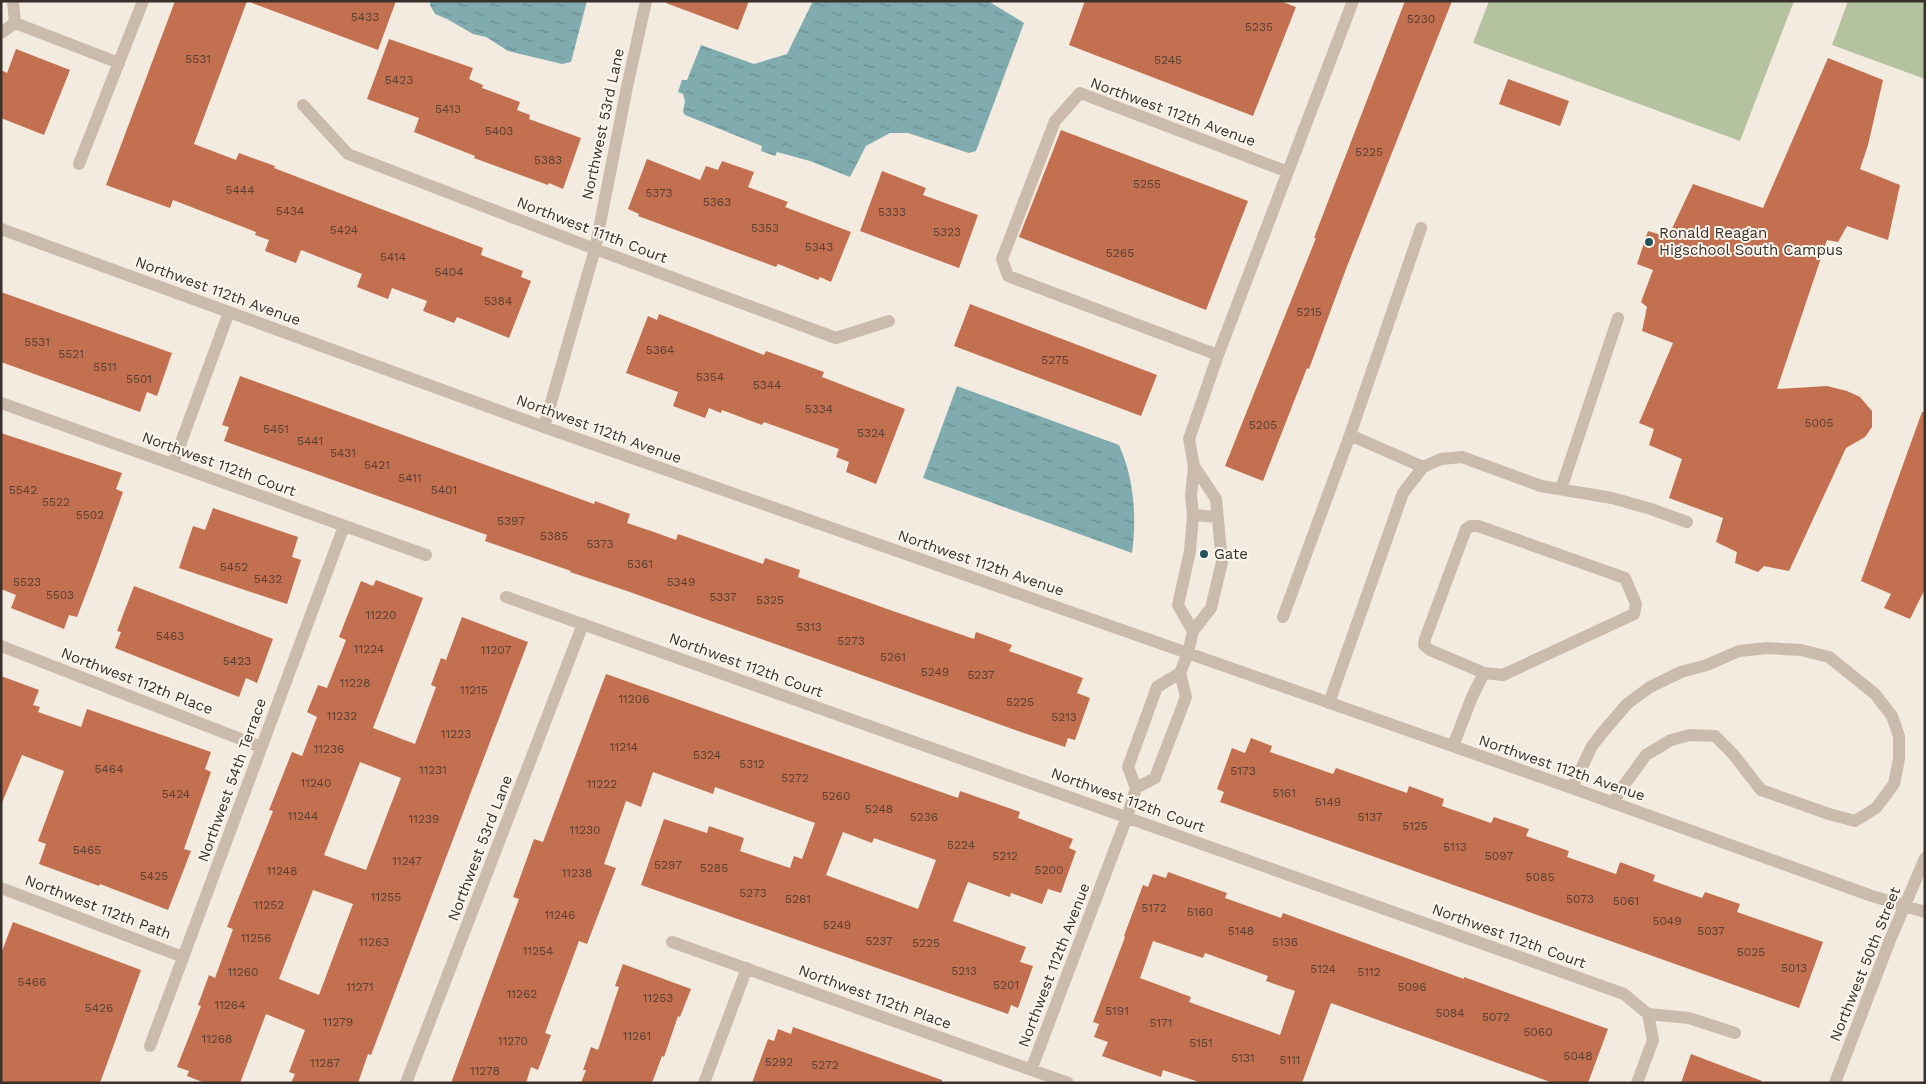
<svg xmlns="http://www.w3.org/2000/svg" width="1926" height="1084" viewBox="0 0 1926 1084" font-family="'Work Sans',sans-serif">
  <defs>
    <pattern id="water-ripples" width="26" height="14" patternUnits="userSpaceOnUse" patternTransform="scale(1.25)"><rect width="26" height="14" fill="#80abaf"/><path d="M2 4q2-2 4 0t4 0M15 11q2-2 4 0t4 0" fill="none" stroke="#6a8c8f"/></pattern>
  </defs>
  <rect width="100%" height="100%" fill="#f3ebe0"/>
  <path fill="#b5c2a0" d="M1489 1H1794L1740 141 1473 43Z
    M1848 1H1925V79L1832 45Z"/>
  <path fill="url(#water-ripples)" d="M430 1H587L571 62 562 64 508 51 486 37 473 34 447 19 435 14 430 5Z
    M813 1H988L1024 23 976 151 969 153 908 133H890L866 146 850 177 810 161 777 152 775 156 761 151 762 146 685 115 683 112 685 101 683 94 678 92 682 80H687L701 45 754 64 787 54Z
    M957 386 1119 445C1134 478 1137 517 1132 553L923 478Z"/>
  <path fill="#c2704f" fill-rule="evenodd" d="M175 1H247L194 144 236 160 239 153 275 166 274 168 483 248 481 255 523 271 521 277 531 281 509 338 457 317 454 323 423 311 427 301 392 288 388 299 357 287 362 274 301 250 296 263 265 251 269 240 255 235 256 232 173 200 170 208 106 185Z
    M252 1H396L378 50 252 3Z
    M667 1H749L738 30 666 3Z
    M1085 1H1280L1296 7 1253 116 1069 45Z
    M1405 1H1452L1346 269 1309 369 1307 368 1263 481 1225 466 1316 238H1314Z
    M389 39 473 68 469 79 483 85 482 88 520 102 517 110 530 115 529 119 581 138 563 189 549 183 548 185 474 158 475 156 414 132 419 118 367 99Z
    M16 49 70 70 44 135 1 118V70L7 73Z
    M1828 58 1883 80 1868 145 1860 169 1900 185 1888 240 1847 226 1838 242 1827 240 1777 389 1827 386 1847 391 1860 397 1872 411V427L1865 437 1846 448 1789 571 1764 566 1758 572 1735 563 1737 552 1716 542 1723 518 1669 498 1682 459 1649 445 1654 429 1639 423 1673 343 1642 331 1647 307 1641 302 1653 270 1637 264 1648 231 1668 237 1693 184 1763 208Z
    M1508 79 1569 101 1560 126 1499 104Z
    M1061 130 1248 201 1206 310 1019 237Z
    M647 159 700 180 706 166 718 170 722 161 754 172 748 187 788 202 785 207 851 232 831 282 820 277 818 280 778 264 776 267 638 216 639 214 628 209Z
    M882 171 926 188 923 195 978 215 959 268 860 231Z
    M1 292 172 353 157 396 147 392 140 412 1 362Z
    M970 304 1157 375 1141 416 954 346Z
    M659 314 764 355 766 351 824 372 822 377 905 409 876 484 846 472 849 462 836 457 839 449 764 422 762 425 722 410 721 413 709 408 705 418 673 406 678 392 626 373 648 316 657 320Z
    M240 376 594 504 595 501 630 514 627 523 654 532 676 540 678 534 763 564 765 558 800 570 798 577 890 610 974 639 976 632 1012 645 1009 651 1083 678 1077 693 1090 698 1075 740 1068 738 1065 747 1021 732 627 591 570 572 571 571 485 541 487 535 224 441 229 427 222 425Z
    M1922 412H1925V589L1910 619 1884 608 1891 594 1861 581Z
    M1 433 122 473 116 489 123 492 95 570 77 617 69 615 64 629 11 608 16 595 1 589Z
    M213 508 298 537 292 557 301 560 287 604 179 568 193 526 205 530Z
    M376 580 423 598 373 728 415 744 436 687 431 685 441 658 446 660 462 617 528 642 371 1055 368 1054 358 1083H291L295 1074 289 1072 305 1030 266 1014 240 1083H205L187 1076 189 1071 177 1067 201 1006 198 1005 209 975 215 978 233 929 227 927 273 811 269 810 292 752 302 756 317 717 307 712 318 685 327 688 346 640 339 637 361 581 373 586ZM360 762 401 778 366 870 324 855ZM313 890 353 904 319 995 279 979Z
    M134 586 273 639 257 683 246 678 239 697 115 648 121 632 117 631Z
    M606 674 958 798 960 791 1020 812 1018 818 1073 839 1069 848 1076 851 1061 893 1048 889 1042 904 1011 893 1010 897 968 882 953 921 1026 947 1020 962 1033 966 1018 1008 1011 1005 1008 1014 641 885 664 819 707 833 709 826 744 838 740 851 790 868 794 856 802 859 815 823 715 787 713 794 653 772 641 807 626 801 604 864 616 868 587 944 579 941 545 1033 551 1035 538 1070 531 1067 526 1083H451L519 899 513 897 534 839 543 842ZM843 832 872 843 874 838 936 860 918 909 826 875Z
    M1 676 39 690 33 705 40 707 38 712 81 727 87 709 211 752 205 769 211 772 184 849 191 851 168 910 100 884 99 886 39 864 46 844 38 841 64 771 22 755 1 805Z
    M1251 738 1272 746 1270 752 1333 774 1336 768 1407 793 1409 786 1444 799 1442 806 1491 823 1494 817 1529 829 1526 836 1569 851 1567 857 1616 874 1620 862 1655 875 1653 881 1702 898 1705 892 1740 904 1737 912 1823 942 1799 1008 1220 802 1224 792 1217 789 1232 748 1245 753Z
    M1168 872 1227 893 1225 898 1281 918 1283 913 1464 979V977L1608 1029 1588 1083H1553L1331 1003 1302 1083H1202L1163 1070 1161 1077 1102 1056 1108 1042 1094 1037 1099 1024 1093 1022 1125 937 1124 936 1143 885 1148 887 1153 874 1166 878ZM1153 941 1203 958 1205 953 1268 976 1266 981 1295 991 1280 1035 1189 1002 1191 997 1140 978Z
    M13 922 141 970 100 1083H1V954Z
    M623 964 691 989 680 1017 678 1016 664 1057 662 1056 652 1083H581L586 1070H583L591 1047 598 1050 619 987 615 986Z
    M793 1027 942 1080V1083H752L768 1039 774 1041 778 1029 791 1034Z
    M1691 1054 1762 1081V1083H1681Z"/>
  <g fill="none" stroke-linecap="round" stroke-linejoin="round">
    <path stroke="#cbbbac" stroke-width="12" d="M13 1 15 23
      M15 23 119 63
      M1 33 15 23
      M303 105 348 154 595 249 836 338 889 321
      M79 164 143 1
      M1 229 544 427 1572 788 1872 896 1925 912
      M1218 355 1008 276 1002 259 1055 121 1080 93 1288 172
      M1 403 426 555
      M544 427 595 249 627 87 646 1
      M1350 435 1423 467
      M173 464 229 312
      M1561 489 1618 318
      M1193 515 1218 517
      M506 597 1624 994 1648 1014 1689 1018 1735 1033
      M1283 617 1350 435 1421 228
      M1193 631 1178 605 1190 551 1193 515 1191 495 1194 466 1189 439 1218 355 1353 1
      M1 646 261 747
      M1329 703 1403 493 1423 467 1441 459 1462 457 1541 486 1612 498 1651 509 1687 522
      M1453 746 1472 697 1484 673 1430 650 1424 645 1425 639 1466 529 1471 526H1478L1625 578 1636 604 1634 614 1503 675 1484 673
      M1136 788 1155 778 1186 697 1180 673 1188 653 1193 631 1211 608 1222 562 1216 499 1194 466
      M1572 788 1592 746 1603 732 1627 704 1650 687 1681 672 1707 665 1739 651 1767 648 1801 650 1829 657 1875 694 1892 716 1899 736V759L1894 784 1876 808 1855 821 1829 814 1761 790 1733 754 1715 736 1690 735 1671 740 1646 755 1622 788 1613 803
      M1 888 183 957
      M672 942 1068 1083
      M150 1046 344 526
      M1031 1070 1127 817 1136 788 1128 767 1157 687 1180 673
      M406 1083 583 624
      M704 1083 747 968
      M1637 1083 1653 1040 1648 1014
      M1835 1083 1890 940 1925 858"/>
  </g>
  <g fill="#21545a" stroke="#faf5ed" stroke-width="2">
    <circle cx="1649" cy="242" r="5"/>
    <circle cx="1204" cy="554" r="5"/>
  </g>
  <g text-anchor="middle" stroke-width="4" stroke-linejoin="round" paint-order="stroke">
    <g font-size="12" fill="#5b4034">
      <text x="365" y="21">5433</text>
      <text x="1421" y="23">5230</text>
      <text x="1259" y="31">5235</text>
      <text x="198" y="63">5531</text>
      <text x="1168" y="64">5245</text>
      <text x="399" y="84">5423</text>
      <text x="448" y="113">5413</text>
      <text x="499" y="135">5403</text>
      <text x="1369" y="156">5225</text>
      <text x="548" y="164">5383</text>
      <text x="1147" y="188">5255</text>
      <text x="240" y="194">5444</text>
      <text x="659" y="197">5373</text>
      <text x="717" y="206">5363</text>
      <text x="290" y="215">5434</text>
      <text x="892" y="216">5333</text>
      <text x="765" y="232">5353</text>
      <text x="344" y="234">5424</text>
      <text x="947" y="236">5323</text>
      <text x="819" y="251">5343</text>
      <text x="1120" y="257">5265</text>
      <text x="393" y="261">5414</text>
      <text x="449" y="276">5404</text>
      <text x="498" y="305">5384</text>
      <text x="1309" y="316">5215</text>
      <text x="37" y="346">5531</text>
      <text x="660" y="354">5364</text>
      <text x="71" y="358">5521</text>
      <text x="1055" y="364">5275</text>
      <text x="105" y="371">5511</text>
      <text x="710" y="381">5354</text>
      <text x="139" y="383">5501</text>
      <text x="767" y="389">5344</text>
      <text x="819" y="413">5334</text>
      <text x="1819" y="427">5005</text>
      <text x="1263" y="429">5205</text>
      <text x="276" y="433">5451</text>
      <text x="871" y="437">5324</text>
      <text x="310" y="445">5441</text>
      <text x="343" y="457">5431</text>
      <text x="377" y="469">5421</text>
      <text x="410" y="482">5411</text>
      <text x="23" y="494">5542</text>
      <text x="444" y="494">5401</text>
      <text x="56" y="506">5522</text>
      <text x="90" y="519">5502</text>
      <text x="511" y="525">5397</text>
      <text x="554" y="540">5385</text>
      <text x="600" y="548">5373</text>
      <text x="640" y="568">5361</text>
      <text x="234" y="571">5452</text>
      <text x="268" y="583">5432</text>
      <text x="27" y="586">5523</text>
      <text x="681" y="586">5349</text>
      <text x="60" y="599">5503</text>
      <text x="723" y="601">5337</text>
      <text x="770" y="604">5325</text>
      <text x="381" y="619">11220</text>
      <text x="809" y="631">5313</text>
      <text x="170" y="640">5463</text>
      <text x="851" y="645">5273</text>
      <text x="369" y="653">11224</text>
      <text x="496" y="654">11207</text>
      <text x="893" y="661">5261</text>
      <text x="237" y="665">5423</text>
      <text x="935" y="676">5249</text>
      <text x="981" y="679">5237</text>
      <text x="355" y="687">11228</text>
      <text x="474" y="694">11215</text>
      <text x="634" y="703">11206</text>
      <text x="1020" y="706">5225</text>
      <text x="342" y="720">11232</text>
      <text x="1064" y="721">5213</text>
      <text x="456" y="738">11223</text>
      <text x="624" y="751">11214</text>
      <text x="329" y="753">11236</text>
      <text x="707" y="759">5324</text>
      <text x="752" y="768">5312</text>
      <text x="109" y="773">5464</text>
      <text x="433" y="774">11231</text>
      <text x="1243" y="775">5173</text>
      <text x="795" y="782">5272</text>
      <text x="316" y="787">11240</text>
      <text x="602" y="788">11222</text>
      <text x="1284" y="797">5161</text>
      <text x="176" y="798">5424</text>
      <text x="836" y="800">5260</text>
      <text x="1328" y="806">5149</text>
      <text x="879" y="813">5248</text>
      <text x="303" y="820">11244</text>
      <text x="924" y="821">5236</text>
      <text x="1370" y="821">5137</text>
      <text x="424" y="823">11239</text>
      <text x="1415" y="830">5125</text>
      <text x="585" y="834">11230</text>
      <text x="961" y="849">5224</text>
      <text x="1455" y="851">5113</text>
      <text x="87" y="854">5465</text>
      <text x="1005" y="860">5212</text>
      <text x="1499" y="860">5097</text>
      <text x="407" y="865">11247</text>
      <text x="668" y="869">5297</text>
      <text x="714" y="872">5285</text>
      <text x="1049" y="874">5200</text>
      <text x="282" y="875">11248</text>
      <text x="577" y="877">11238</text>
      <text x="154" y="880">5425</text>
      <text x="1540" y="881">5085</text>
      <text x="753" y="897">5273</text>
      <text x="386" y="901">11255</text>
      <text x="798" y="903">5261</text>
      <text x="1580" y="903">5073</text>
      <text x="1626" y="905">5061</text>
      <text x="269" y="909">11252</text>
      <text x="1154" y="912">5172</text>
      <text x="1200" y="916">5160</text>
      <text x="560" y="919">11246</text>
      <text x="1667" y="925">5049</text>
      <text x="837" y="929">5249</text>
      <text x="1241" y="935">5148</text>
      <text x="1711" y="935">5037</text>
      <text x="256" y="942">11256</text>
      <text x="879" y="945">5237</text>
      <text x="374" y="946">11263</text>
      <text x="1285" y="946">5136</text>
      <text x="926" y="947">5225</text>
      <text x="538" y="955">11254</text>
      <text x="1751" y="956">5025</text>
      <text x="1794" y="972">5013</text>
      <text x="1323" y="973">5124</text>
      <text x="964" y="975">5213</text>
      <text x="243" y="976">11260</text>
      <text x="1369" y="976">5112</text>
      <text x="32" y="986">5466</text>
      <text x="1006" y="989">5201</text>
      <text x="360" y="991">11271</text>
      <text x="1412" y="991">5096</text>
      <text x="522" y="998">11262</text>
      <text x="658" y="1002">11253</text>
      <text x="230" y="1009">11264</text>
      <text x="99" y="1012">5426</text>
      <text x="1117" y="1015">5191</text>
      <text x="1450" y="1017">5084</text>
      <text x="1496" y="1021">5072</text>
      <text x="338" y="1026">11279</text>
      <text x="1161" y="1027">5171</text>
      <text x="1538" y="1036">5060</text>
      <text x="637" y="1040">11261</text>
      <text x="217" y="1043">11268</text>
      <text x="513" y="1045">11270</text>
      <text x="1201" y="1047">5151</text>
      <text x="1578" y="1060">5048</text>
      <text x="1243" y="1062">5131</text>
      <text x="1290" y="1064">5111</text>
      <text x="779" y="1066">5292</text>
      <text x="325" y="1067">11287</text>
      <text x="825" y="1069">5272</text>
      <text x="485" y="1075">11278</text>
    </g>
    <g font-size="15" fill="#39302b" stroke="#faf5ed">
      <text transform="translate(1173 112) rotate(20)" y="5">Northwest 112th Avenue</text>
      <text transform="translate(603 124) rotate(-78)" y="5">Northwest 53rd Lane</text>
      <text transform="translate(592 230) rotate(21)" y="5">Northwest 111th Court</text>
      <text transform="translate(218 291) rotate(20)" y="5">Northwest 112th Avenue</text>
      <text transform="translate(599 429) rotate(20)" y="5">Northwest 112th Avenue</text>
      <text transform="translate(219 464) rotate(20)" y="5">Northwest 112th Court</text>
      <text transform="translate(981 563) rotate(19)" y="5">Northwest 112th Avenue</text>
      <text transform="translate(746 665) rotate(20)" y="5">Northwest 112th Court</text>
      <text transform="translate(137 681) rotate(21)" y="5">Northwest 112th Place</text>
      <text transform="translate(1562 768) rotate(19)" y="5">Northwest 112th Avenue</text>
      <text transform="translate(232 780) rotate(-70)" y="5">Northwest 54th Terrace</text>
      <text transform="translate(1128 800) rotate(20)" y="5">Northwest 112th Court</text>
      <text transform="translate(480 848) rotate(-69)" y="5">Northwest 53rd Lane</text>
      <text transform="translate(98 907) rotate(21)" y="5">Northwest 112th Path</text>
      <text transform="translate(1509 936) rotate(20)" y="5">Northwest 112th Court</text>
      <text transform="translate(1865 964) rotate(-68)" y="5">Northwest 50th Street</text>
      <text transform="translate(1054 965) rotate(-69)" y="5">Northwest 112th Avenue</text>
      <text transform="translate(875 997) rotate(20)" y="5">Northwest 112th Place</text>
    </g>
    <g font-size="15" fill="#39302b" stroke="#faf5ed" text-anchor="start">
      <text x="1659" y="238">Ronald Reagan<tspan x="1659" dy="17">Higschool South Campus</tspan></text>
      <text x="1214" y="559">Gate</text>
    </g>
  </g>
  <rect width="1926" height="1084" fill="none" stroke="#39302b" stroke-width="5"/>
</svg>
